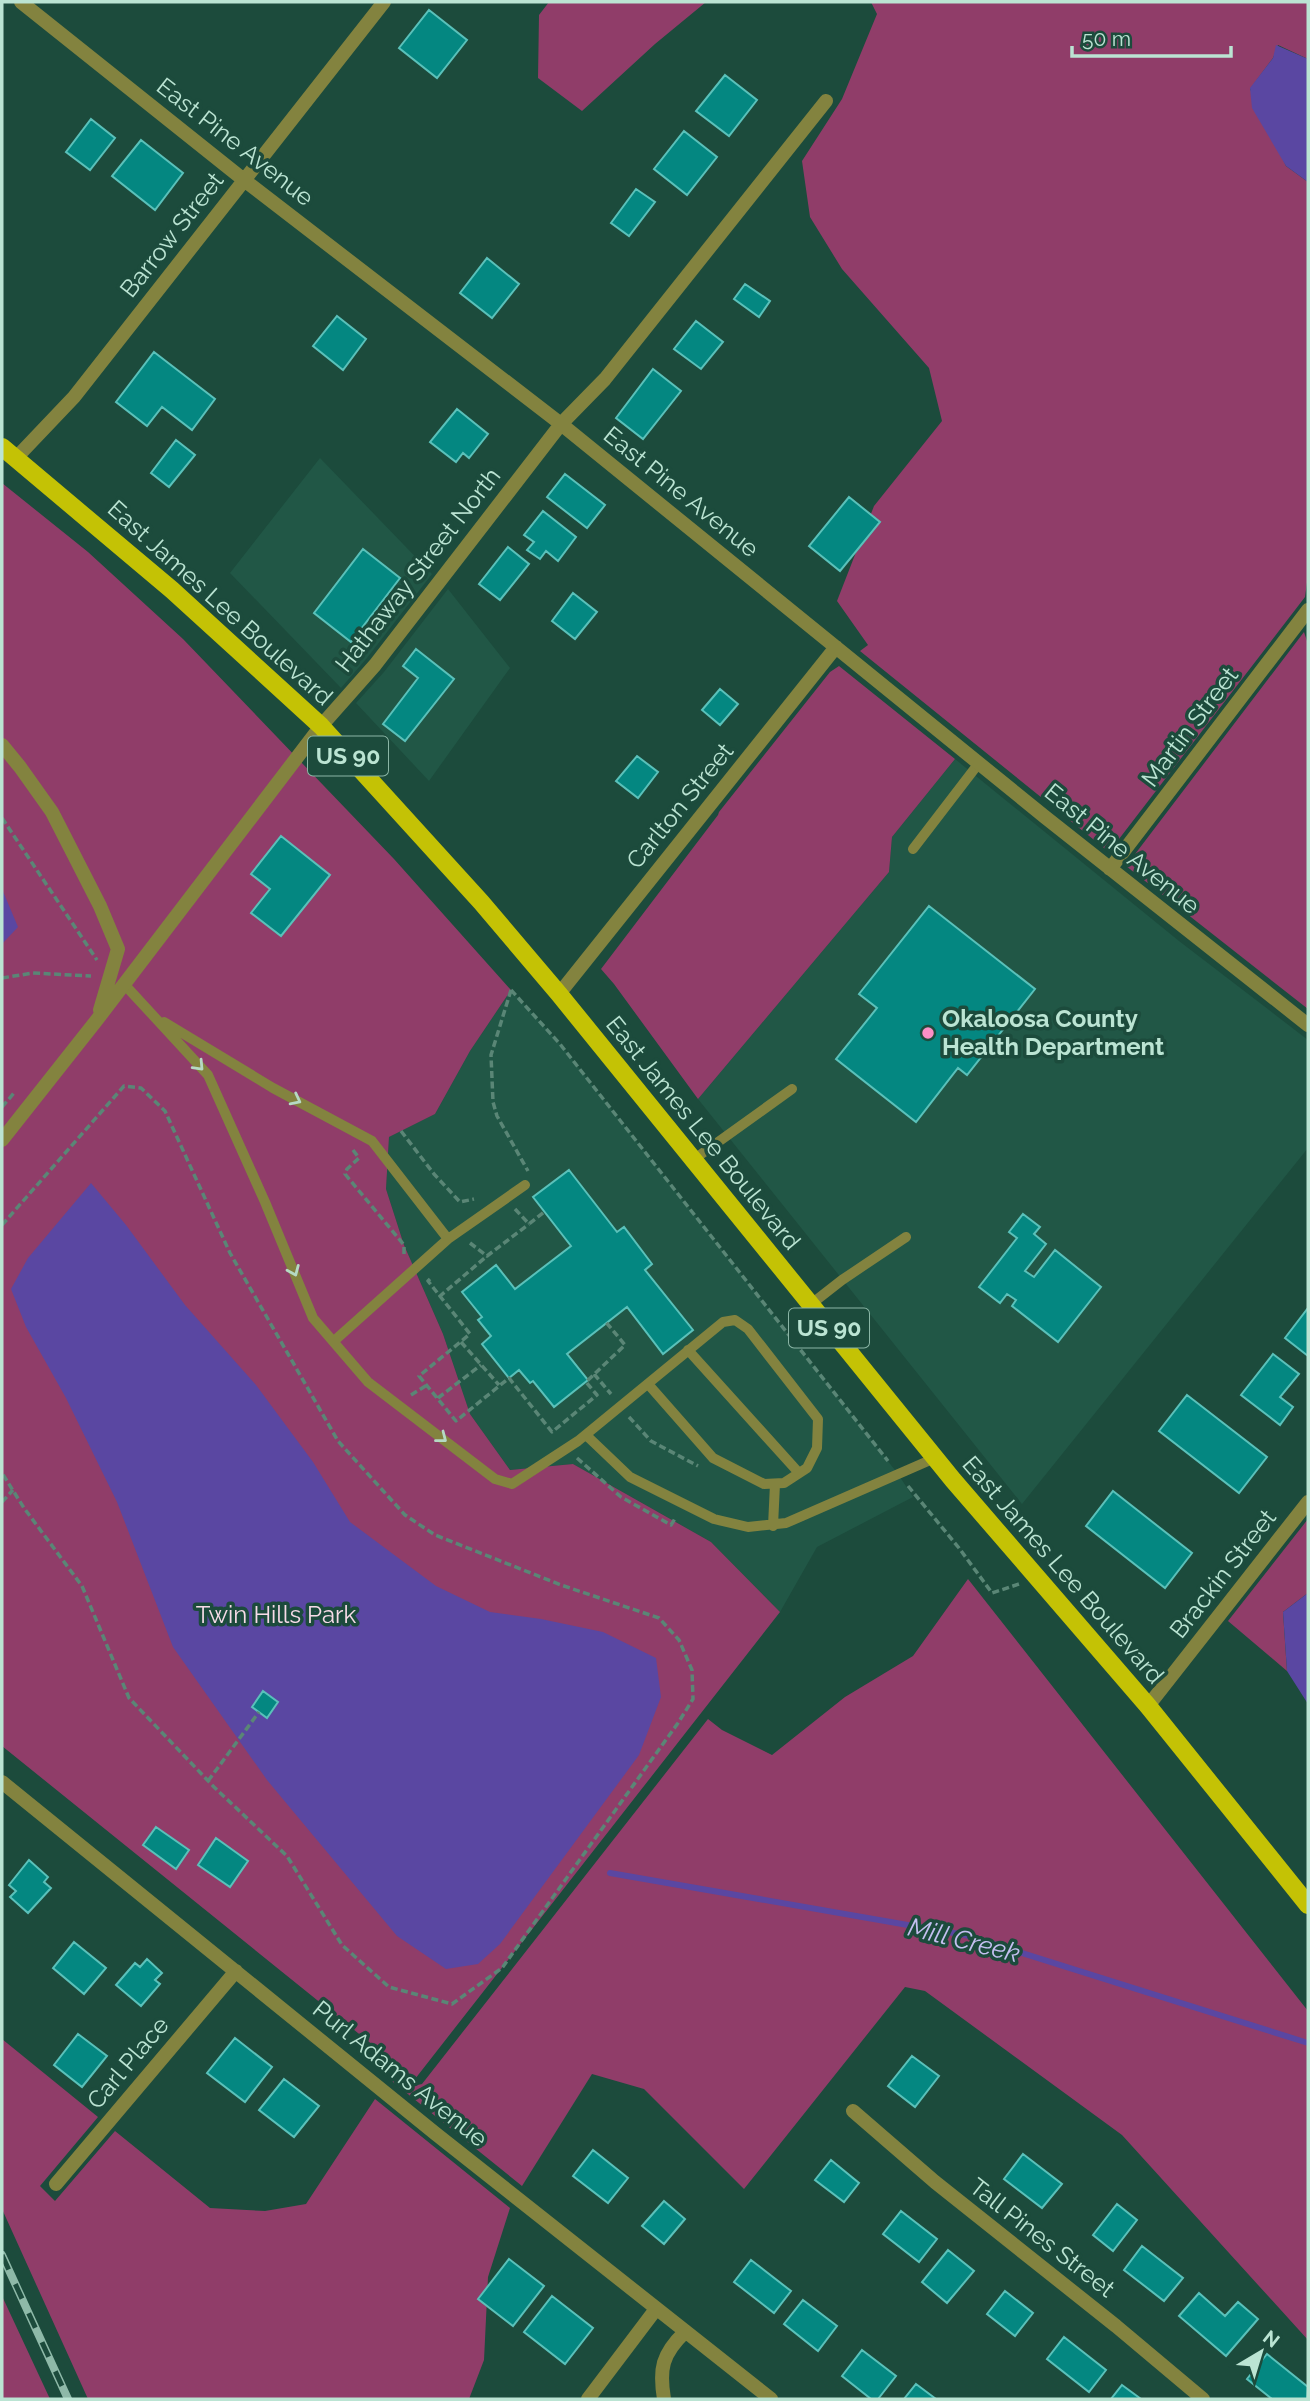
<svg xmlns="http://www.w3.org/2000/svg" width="1310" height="2401" viewBox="0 0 1310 2401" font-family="Raleway,sans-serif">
  <rect width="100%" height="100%" fill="#1c4b3c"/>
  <path fill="#215746" d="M320 458 432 574 367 658 341 688 230 573Z
    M448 589 510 668 429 781 356 703 384 672Z
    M955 759 1179 941 1308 1040V1148L1022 1504 698 1099 889 872 892 837Z
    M511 990 560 1044 898 1474 913 1497 817 1547 780 1612 711 1542 573 1464 510 1470 470 1414 443 1334 404 1245 386 1189 389 1137 435 1114 470 1051Z"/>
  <path fill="#903d69" d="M549 2H706L655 44 582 111 538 78 539 15Z
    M871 2H1308V59L1278 45 1273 58 1250 89 1286 166 1308 182V575L1305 597 1109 852 860 651 868 645 837 601 874 506 942 421 929 368 842 269 810 217 802 161 842 99 877 14Z
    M2 483 88 552 183 639 394 859 511 990 470 1051 435 1114 389 1137 386 1189 404 1245 443 1334 470 1414 510 1470 573 1464 711 1542 780 1612 415 2079 2 1746Z
    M1304 632 1308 644V1009L1126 866Z
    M839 666 955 759 892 837 889 872 698 1099 614 984 601 969 718 815 719 812 830 672Z
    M1308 1519V1593L1283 1612 1287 1671 1228 1621Z
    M968 1579 1308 2011V2340L1122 2135 925 1991 905 1987 744 2189 644 2089 592 2074 522 2186 388 2078 392 2074 408 2087 422 2084 708 1719 722 1730 772 1755 845 1697 913 1656Z
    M2 2039 98 2117 40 2186 55 2201 115 2131 210 2208 265 2211 306 2204 375 2099 510 2208 488 2277 484 2360 469 2399H88L2 2209Z
    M2 2296 50 2399H2Z"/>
  <path fill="#5a47a2" d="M1276 45 1308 59V182L1286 166 1252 108 1250 88 1273 58Z
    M2 889 18 927 2 944Z
    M91 1183 126 1225 185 1305 256 1385 313 1462 350 1522 436 1586 490 1612 541 1619 603 1632 656 1658 661 1697 639 1755 500 1944 478 1964 446 1969 397 1936 267 1780 173 1647 117 1502 66 1398 26 1327 11 1289 28 1258Z
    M1308 1593V1704L1287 1671 1283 1612Z"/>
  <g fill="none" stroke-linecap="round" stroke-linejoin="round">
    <path stroke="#5a47a2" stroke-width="6" d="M610 1873 965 1935 1308 2043"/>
  </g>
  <path fill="#048781" stroke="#5ac1ba" stroke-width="2" d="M429 10 467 40 437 78 399 48Z
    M725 75 757 100 729 136 696 111Z
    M91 119 115 138 90 170 66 152Z
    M684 131 717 157 687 195 654 169Z
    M141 140 183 173 155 210 112 176Z
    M636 189 655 202 629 236 611 223Z
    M487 258 519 284 492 318 460 293Z
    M745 284 770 301 759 317 734 299Z
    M337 316 366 339 343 370 313 346Z
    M696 321 723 342 701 369 674 349Z
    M154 352 215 399 192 430 162 407 147 426 116 402Z
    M653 369 681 391 643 439 616 418Z
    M457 409 488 434 469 458 463 453 456 462 430 442Z
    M176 440 195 455 169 487 151 473Z
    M565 474 605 505 587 528 547 497Z
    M849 497 880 522 840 571 809 546Z
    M543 511 576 537 558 561 546 551 540 559 527 550 534 542 524 535Z
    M508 547 529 564 500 600 479 584Z
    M363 549 400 578 351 642 314 613Z
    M573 593 597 612 575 639 552 621Z
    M416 649 454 679 405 741 383 724 418 678 403 666Z
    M720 689 738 704 720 725 702 710Z
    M637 756 658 772 638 798 616 781Z
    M281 836 330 875 281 936 251 913 270 889 251 874Z
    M929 906 1035 989 967 1075 958 1068 916 1122 836 1059 877 1008 859 994Z
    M569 1170 617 1232 624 1227 652 1264 645 1270 693 1330 663 1354 627 1307 567 1354 588 1380 554 1407 533 1381 530 1383 519 1370 509 1378 482 1344 491 1336 478 1320 482 1317 462 1292 496 1265 515 1289 571 1246 533 1197Z
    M1023 1214 1040 1227 1034 1234 1046 1244 1025 1271 1034 1277 1055 1250 1101 1287 1058 1342 1012 1306 1016 1300 1007 1294 1000 1303 979 1287 1017 1238 1009 1232Z
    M1308 1308V1356L1285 1338Z
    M1273 1354 1299 1374 1280 1397 1293 1407 1280 1425 1241 1395Z
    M1187 1395 1267 1457 1239 1493 1159 1431Z
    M1113 1491 1192 1553 1165 1588 1086 1526Z
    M263 1691 278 1702 267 1718 252 1707Z
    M156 1827 189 1850 176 1869 143 1845Z
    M216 1838 248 1861 230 1887 198 1865Z
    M29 1860 48 1877 44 1882 51 1888 28 1913 10 1897 16 1891 9 1885Z
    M74 1942 106 1968 84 1994 53 1968Z
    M147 1959 162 1973 155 1980 160 1984 141 2006 116 1985 135 1963 140 1967Z
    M78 2034 107 2056 82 2087 54 2065Z
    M235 2038 272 2067 245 2102 207 2073Z
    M912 2056 939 2076 915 2107 888 2086Z
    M284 2079 319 2106 294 2137 259 2110Z
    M593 2150 628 2178 608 2203 573 2176Z
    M1023 2154 1062 2184 1042 2208 1004 2179Z
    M831 2160 859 2183 844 2202 815 2180Z
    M664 2201 685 2219 664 2244 642 2226Z
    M1117 2204 1137 2220 1113 2251 1093 2235Z
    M901 2211 937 2239 919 2262 883 2234Z
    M1142 2246 1183 2278 1164 2301 1124 2270Z
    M948 2250 974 2271 947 2303 922 2282Z
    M509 2259 544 2286 513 2326 478 2299Z
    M751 2260 791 2291 774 2313 734 2282Z
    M1005 2291 1033 2313 1015 2336 987 2314Z
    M1199 2293 1225 2316 1238 2302 1258 2319 1226 2356 1179 2316Z
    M552 2296 593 2328 565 2364 524 2332Z
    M803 2300 837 2326 818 2351 784 2324Z
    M1064 2337 1106 2370 1089 2392 1047 2359Z
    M862 2350 896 2376 878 2399H871L842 2376Z
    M1267 2354 1308 2387 1307 2399H1272L1247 2379Z
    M916 2384 936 2399H904Z
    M1122 2385 1141 2399H1111Z"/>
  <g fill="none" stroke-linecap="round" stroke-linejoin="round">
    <path stroke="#5a8676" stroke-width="3.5" stroke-dasharray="7 3.5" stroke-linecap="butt" d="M2 818 97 960
      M2 978 33 973 91 976
      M511 990 560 1044 888 1461
      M511 990 491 1055 493 1102 497 1116 528 1171
      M2 1107 14 1093
      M401 1131 434 1174 460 1202 474 1199
      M353 1150 359 1158 347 1169 345 1174 404 1245V1256
      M515 1209 529 1224 544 1212
      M2 1225 124 1086 141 1088 165 1111 230 1253 338 1441 405 1515 435 1535 561 1585 659 1618 679 1640 692 1670 693 1699 678 1723 502 1968 452 2004 389 1987 342 1945 287 1856 214 1787 129 1698 82 1586 24 1508 2 1473
      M470 1243 487 1256 529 1224
      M430 1279 428 1281 470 1334 419 1376 456 1421 509 1378 552 1432 597 1395 586 1382 625 1345 605 1321
      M439 1297 487 1256
      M461 1342 499 1385
      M594 1374 611 1394
      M411 1395 427 1385
      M438 1398 481 1365
      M629 1417 651 1441 698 1466
      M577 1458 621 1497 671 1525 676 1517
      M908 1486 959 1548 992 1593 1019 1584
      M2 1502 13 1490
      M208 1781 259 1712"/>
    <path stroke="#83833f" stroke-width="10" d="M913 849 979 763
      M124 984 208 1075 265 1202 313 1318 368 1382 495 1479 512 1484 578 1441 723 1322 735 1320 748 1329 818 1419 817 1448 807 1468 784 1483 764 1484 713 1458 648 1384
      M164 1022 273 1088 372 1141 448 1239
      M693 1160 792 1089
      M810 1305 842 1280 906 1237
      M334 1341 448 1239 525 1185
      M688 1350 799 1473
      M586 1435 630 1477 714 1519 748 1527 786 1523 935 1458
      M773 1526 775 1484"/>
    <path stroke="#83833f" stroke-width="14" d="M21 2 244 180 561 424 1045 817 1308 1025
      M16 458 74 397 384 2
      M2 745 20 767 52 812 100 906 118 949 100 1010
      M1110 869 1308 610
      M559 994 836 647
      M2 1140 96 1021 321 726 375 665 561 424 605 379 826 101
      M1148 1706 1308 1502
      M2 1782 436 2134 771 2399
      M853 2111 935 2182 1116 2326 1203 2399
      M56 2184 236 1971
      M588 2399 656 2309
      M664 2399C659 2369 662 2354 685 2332"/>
    <path stroke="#c4c205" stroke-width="18" d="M2 447 172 590 321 726 481 902 559 994 953 1480 1148 1706 1308 1905"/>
    <g stroke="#8eb9a8" stroke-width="8">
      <path id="rail" d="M2 2255 68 2399"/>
    </g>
    <use href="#rail" stroke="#1c4b3c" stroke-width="5" stroke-dasharray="16" stroke-linecap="butt"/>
  </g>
  <defs><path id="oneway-chevron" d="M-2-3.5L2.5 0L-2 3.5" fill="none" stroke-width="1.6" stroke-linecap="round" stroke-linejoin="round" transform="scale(1.75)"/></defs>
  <g stroke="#b5dac4">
    <use href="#oneway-chevron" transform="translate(199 1066) rotate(47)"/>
    <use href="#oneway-chevron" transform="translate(296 1100) rotate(27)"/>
    <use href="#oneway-chevron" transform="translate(294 1271) rotate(67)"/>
    <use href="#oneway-chevron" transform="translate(442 1438) rotate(38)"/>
  </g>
  <circle fill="#fb8fc6" stroke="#1c4b3c" stroke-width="2.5" cx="928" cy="1033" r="7"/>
  <g text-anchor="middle" stroke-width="7" stroke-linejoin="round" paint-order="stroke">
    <g fill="#1c4b3c" stroke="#8bb6a6" stroke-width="2">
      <rect x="308" y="736.5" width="80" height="39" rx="5"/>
      <rect x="789" y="1308.5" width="80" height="39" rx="5"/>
    </g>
    <g font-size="23" font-weight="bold" fill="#bbe4d3">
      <text x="348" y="764">US 90</text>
      <text x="829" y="1336">US 90</text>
    </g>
    <g font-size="24" fill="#bbe4d3" stroke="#1c4b3c">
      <text transform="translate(235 142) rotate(38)" y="8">East Pine Avenue</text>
      <text transform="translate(172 235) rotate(-52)" y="8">Barrow Street</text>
      <text transform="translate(681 492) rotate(39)" y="8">East Pine Avenue</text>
      <text transform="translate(418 570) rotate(-52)" y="8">Hathaway Street North</text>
      <text transform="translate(220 603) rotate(42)" y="8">East James Lee Boulevard</text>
      <text transform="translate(1190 727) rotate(-53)" y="8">Martin Street</text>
      <text transform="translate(680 806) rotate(-51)" y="8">Carlton Street</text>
      <text transform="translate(1122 849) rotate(39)" y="8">East Pine Avenue</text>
      <text transform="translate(703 1133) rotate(51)" y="8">East James Lee Boulevard</text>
      <text transform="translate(1063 1570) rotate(49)" y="8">East James Lee Boulevard</text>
      <text transform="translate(1223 1574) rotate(-52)" y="8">Brackin Street</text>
      <text transform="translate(128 2063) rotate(-50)" y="8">Carl Place</text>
      <text transform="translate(400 2074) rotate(39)" y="8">Purl Adams Avenue</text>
      <text transform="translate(1042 2238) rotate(38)" y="8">Tall Pines Street</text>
    </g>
    <g font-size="24" font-weight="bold" fill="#bbe4d3" stroke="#1c4b3c" text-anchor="start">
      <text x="942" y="1027">Okaloosa County<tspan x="942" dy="28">Health Department</tspan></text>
    </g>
    <g font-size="24" fill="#f7dbe8" stroke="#1c4b3c">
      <text x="276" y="1623">Twin Hills Park</text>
    </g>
    <g font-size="26" font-style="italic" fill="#c4bff0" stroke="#1c4b3c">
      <text transform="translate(964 1940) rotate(14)" y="9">Mill Creek</text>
    </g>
  </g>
  <rect width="1310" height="2401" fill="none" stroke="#bbe4d3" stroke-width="7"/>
  <g transform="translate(1261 2352) rotate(38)" stroke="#1c4b3c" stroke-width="5" paint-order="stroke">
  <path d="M0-5L12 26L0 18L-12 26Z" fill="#bbe4d3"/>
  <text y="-10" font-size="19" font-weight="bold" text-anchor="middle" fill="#bbe4d3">N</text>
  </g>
  <path d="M1072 46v10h159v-10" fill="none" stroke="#bbe4d3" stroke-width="3.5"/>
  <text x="1082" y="46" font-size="21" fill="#bbe4d3" stroke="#1c4b3c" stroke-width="5" paint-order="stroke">50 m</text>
</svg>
